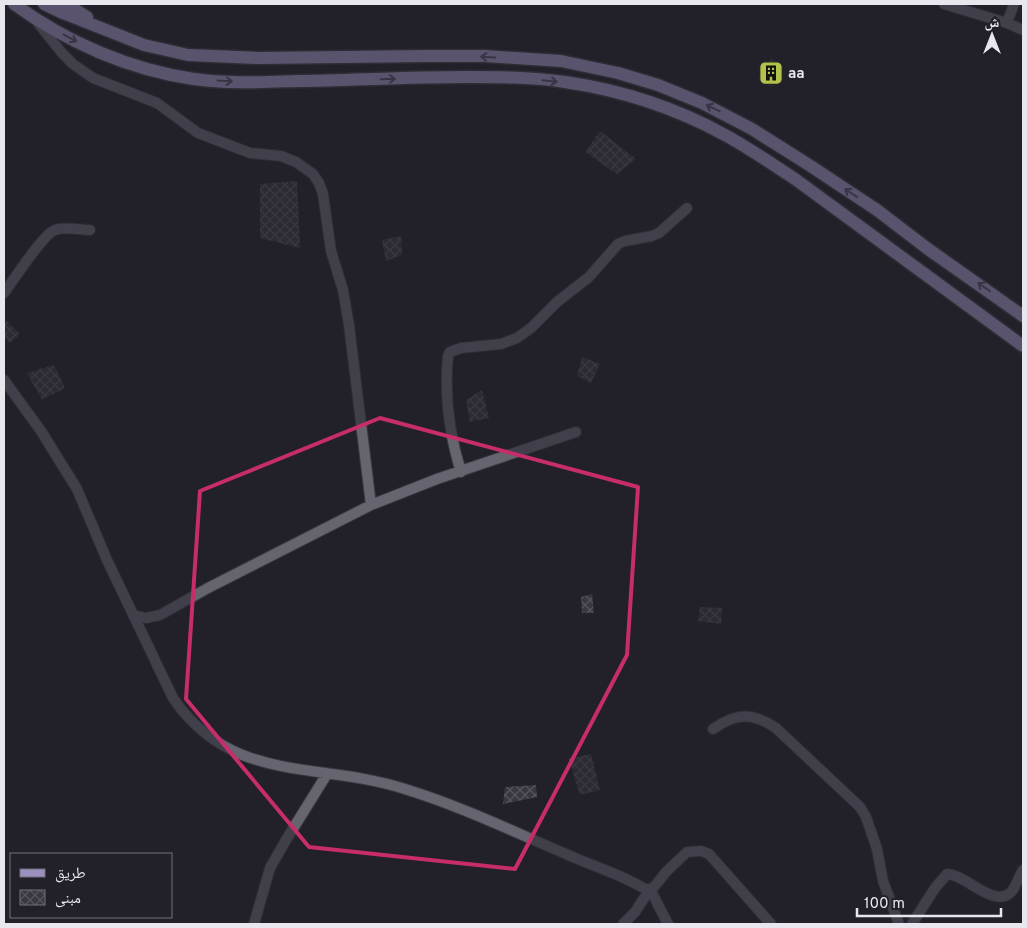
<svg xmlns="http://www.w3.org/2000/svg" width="1027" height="928" viewBox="0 0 1027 928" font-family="Overpass,'Noto Naskh Arabic',sans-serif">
  <defs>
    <pattern id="building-cross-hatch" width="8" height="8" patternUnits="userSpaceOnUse" patternTransform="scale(1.25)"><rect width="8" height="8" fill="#393741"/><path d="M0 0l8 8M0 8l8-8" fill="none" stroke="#56545d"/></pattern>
  </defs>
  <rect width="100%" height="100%" fill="#222029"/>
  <path fill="url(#building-cross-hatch)" d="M771 59 783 66 772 87 758 80Z
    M600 131 636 159 617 174 585 152Z
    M297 181 300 248 260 238V184Z
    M401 236 402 255 386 261 382 240Z
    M7 321 20 334 10 343 4 337V323Z
    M582 357 600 364 591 383 577 376Z
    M54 365 65 388 42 400 27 373Z
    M482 390 489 418 470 422 466 400Z
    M592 594 594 613H582L581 597Z
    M700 607 722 608 721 624 698 621Z
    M591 754 600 790 580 795 569 759Z
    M536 785 537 797 503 804 505 787Z"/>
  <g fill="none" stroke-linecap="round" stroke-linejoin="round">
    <g stroke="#3c3a42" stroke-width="12">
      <path id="minor" d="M944 4 1007 23 1023 30
        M38 23 62 53 73 64 93 78 157 103 198 133 250 153 281 156 296 162 313 174 319 183 323 194 331 251 343 290 349 325 371 505
        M1007 23 1014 4
        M4 293C13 281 43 234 55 230 65 226 79 230 90 230
        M4 380 41 431 77 489 107 560 173 698C232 785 319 761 405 789 460 806 512 831 566 854 592 866 621 874 645 889H650L654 887 666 872 687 852 701 851 709 854 771 924
        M461 472C449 433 444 396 448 356L450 352 461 348 501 344 517 338 531 328 557 302 589 277 618 244 625 241 652 236 659 233 687 208
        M133 615 146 618 160 615 208 588 371 505 437 479 576 432
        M713 729C736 713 752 712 776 728L860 807 866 817 877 849 883 881 899 924
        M650 889 668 924
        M254 924 270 868 286 840 327 774
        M623 924 635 912 650 889
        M912 924 935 888 947 874C965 874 991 906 1009 894 1016 889 1018 877 1023 870"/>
    </g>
    <g stroke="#3c3a42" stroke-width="15">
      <path id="major" d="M14 4C66 42 130 70 194 79 228 84 264 82 297 81 354 80 410 77 466 77 499 77 533 77 565 82 620 90 676 108 725 135 749 148 772 164 795 179L1023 346
        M44 4 63 13 144 45 188 55 259 58 428 56H485L561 61 618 73 658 85 702 103 752 129 806 163 877 210 928 249 1023 316
        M66 4 87 17"/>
    </g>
    <use href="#minor" stroke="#66646f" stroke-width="10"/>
    <use href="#major" stroke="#9c91be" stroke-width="12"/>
  </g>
  <defs><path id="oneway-shaft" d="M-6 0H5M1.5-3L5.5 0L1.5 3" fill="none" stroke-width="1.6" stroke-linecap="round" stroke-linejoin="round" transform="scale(1.25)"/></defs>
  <g stroke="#534d65">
    <use href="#oneway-shaft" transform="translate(70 38) rotate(28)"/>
    <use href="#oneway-shaft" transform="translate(488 57) rotate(-177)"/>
    <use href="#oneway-shaft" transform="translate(388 79) rotate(-2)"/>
    <use href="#oneway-shaft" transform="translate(225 81) rotate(3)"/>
    <use href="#oneway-shaft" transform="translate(550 81) rotate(6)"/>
    <use href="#oneway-shaft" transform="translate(713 108) rotate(-153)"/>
    <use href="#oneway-shaft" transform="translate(851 193) rotate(-146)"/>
    <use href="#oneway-shaft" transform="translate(984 287) rotate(-145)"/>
  </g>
  <path d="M0 0H1027V928H0ZM380 418 638 487 627 655 515 869 309 847 186 699 200 491Z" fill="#222029" fill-opacity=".55" fill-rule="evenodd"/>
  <path fill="none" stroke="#c62d6a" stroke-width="4" stroke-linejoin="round" d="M380 418 638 487 627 655 515 869 309 847 186 699 200 491Z"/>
  <defs>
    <g id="building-square" transform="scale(1.25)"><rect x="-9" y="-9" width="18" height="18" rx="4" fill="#b4c24a" stroke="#222029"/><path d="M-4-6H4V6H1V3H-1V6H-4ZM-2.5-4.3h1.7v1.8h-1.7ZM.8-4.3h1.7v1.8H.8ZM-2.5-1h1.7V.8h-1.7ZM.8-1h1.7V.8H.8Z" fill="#111"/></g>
  </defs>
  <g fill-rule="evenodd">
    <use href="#building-square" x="771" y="73"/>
  </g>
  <g text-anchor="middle" stroke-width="4" stroke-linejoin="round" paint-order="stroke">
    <g font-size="15" font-weight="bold" fill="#e9e7ee" stroke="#222029" text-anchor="start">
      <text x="788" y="78">aa</text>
    </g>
  </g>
  <rect width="1027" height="928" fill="none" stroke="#e9e7ee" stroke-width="10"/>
  <rect x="10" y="853" width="162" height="65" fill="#222029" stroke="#727078"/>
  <rect x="20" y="869" width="25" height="8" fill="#9c91be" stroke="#727078"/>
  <text x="55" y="878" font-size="15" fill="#e9e7ee">طريق</text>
  <rect x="20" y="890" width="25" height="15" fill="url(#building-cross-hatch)" stroke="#727078"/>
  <text x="55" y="903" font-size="15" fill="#e9e7ee">مبنى</text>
  <g transform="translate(992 35)" stroke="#222029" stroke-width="4" paint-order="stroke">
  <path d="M0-4L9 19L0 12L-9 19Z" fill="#e9e7ee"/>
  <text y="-8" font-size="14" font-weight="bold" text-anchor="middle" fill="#e9e7ee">ش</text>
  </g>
  <path d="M857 908v8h144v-8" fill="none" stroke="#e9e7ee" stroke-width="2.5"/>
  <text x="864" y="908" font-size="15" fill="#e9e7ee" stroke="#222029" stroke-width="4" paint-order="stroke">100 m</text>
</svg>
